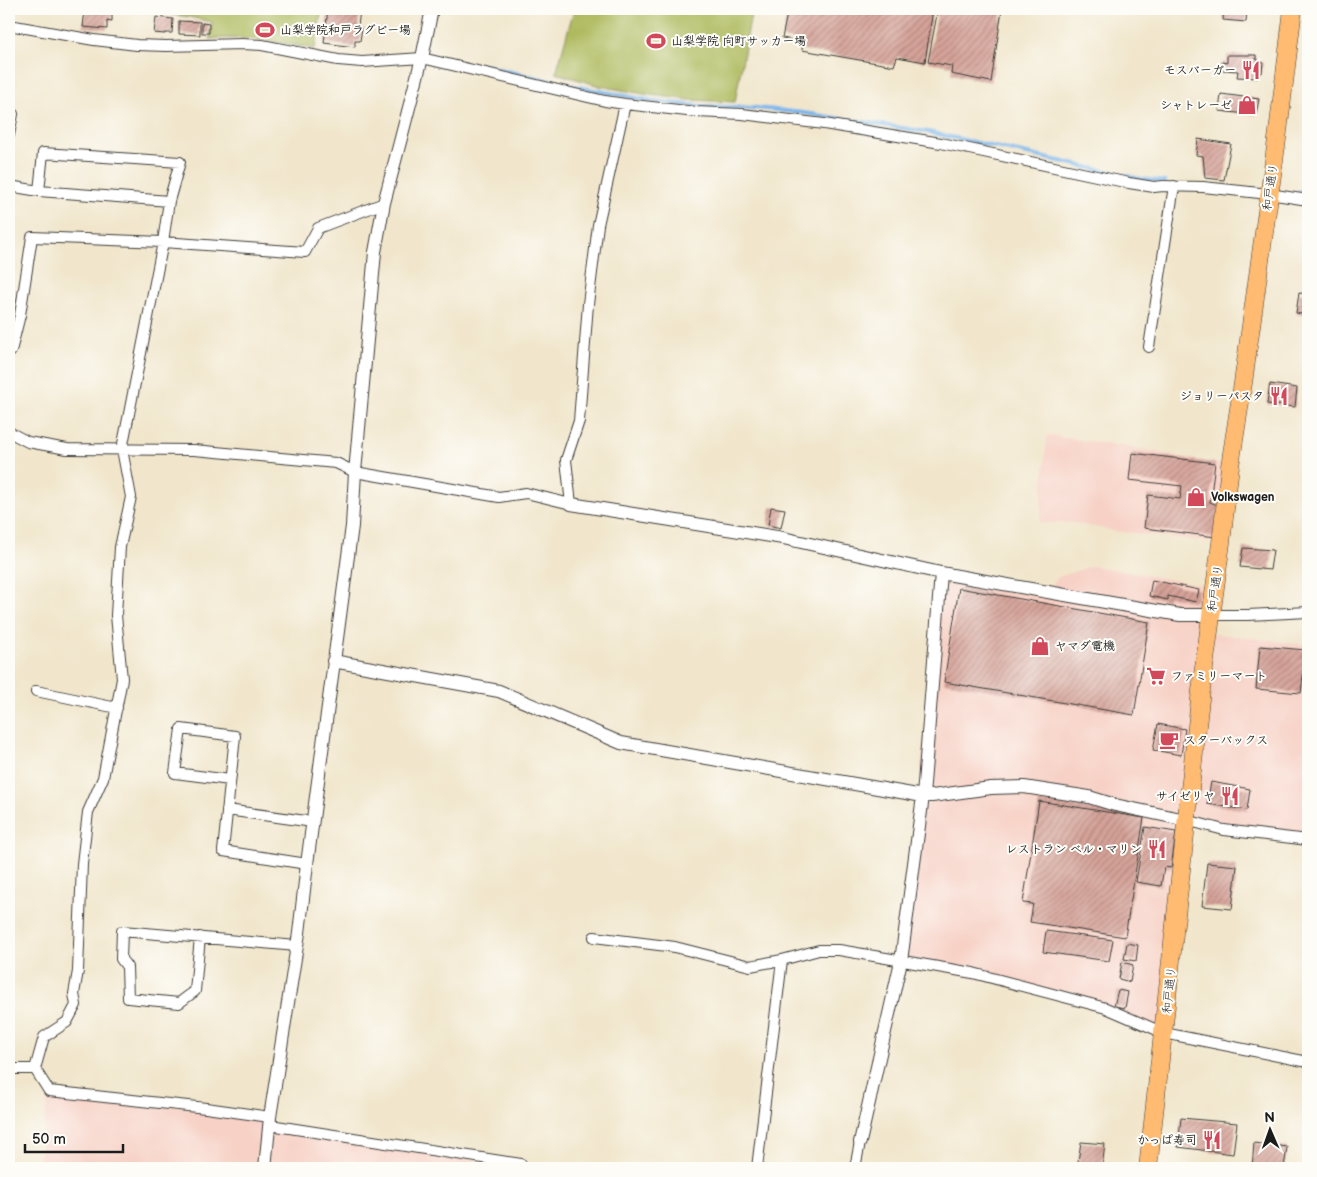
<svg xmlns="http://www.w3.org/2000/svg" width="1317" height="1177" viewBox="0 0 1317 1177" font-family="'Balsamiq Sans','Klee One',sans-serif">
  <defs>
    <pattern id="building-hatch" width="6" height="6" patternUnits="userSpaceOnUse" patternTransform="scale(1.25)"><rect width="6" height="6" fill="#d6a399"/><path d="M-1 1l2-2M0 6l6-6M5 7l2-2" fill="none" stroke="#ad847c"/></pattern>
  </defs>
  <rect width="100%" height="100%" fill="#fdfcf7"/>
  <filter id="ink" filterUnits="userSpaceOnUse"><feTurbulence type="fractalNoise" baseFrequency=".02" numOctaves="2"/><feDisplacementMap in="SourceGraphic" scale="10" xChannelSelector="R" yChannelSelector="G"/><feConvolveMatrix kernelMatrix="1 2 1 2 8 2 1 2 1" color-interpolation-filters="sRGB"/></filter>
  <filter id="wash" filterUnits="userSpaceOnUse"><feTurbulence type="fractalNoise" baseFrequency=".0096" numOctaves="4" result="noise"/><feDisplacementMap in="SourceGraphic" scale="20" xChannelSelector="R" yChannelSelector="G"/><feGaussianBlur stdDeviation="1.12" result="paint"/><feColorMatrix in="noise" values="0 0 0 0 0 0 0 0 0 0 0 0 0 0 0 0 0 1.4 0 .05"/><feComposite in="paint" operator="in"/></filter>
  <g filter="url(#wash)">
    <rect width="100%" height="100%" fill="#f1e6cc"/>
    <path fill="#f7d1c6" d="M1047 435 1145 450 1230 466 1221 543 1114 531 1074 523H1040Z
      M1092 566 1215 587 1209 633 1308 645V840L1186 821 1164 1033 1106 1008 901 961 941 573 1047 592 1058 577Z
      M49 1091 270 1117V1125L521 1168H38Z"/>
    <path fill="#aeba5d" stroke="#656b3c" d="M130 9H322L315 49C280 42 246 36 210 39L212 22 189 17Z
      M574 9H752L735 102 690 100 650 95 600 86 556 73Z"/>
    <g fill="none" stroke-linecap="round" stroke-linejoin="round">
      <path stroke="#78b5eb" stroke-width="4" d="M482 65 568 85 652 101 699 106 757 108 804 113 928 132 1141 179 1165 182
        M1299 191 1308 193"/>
    </g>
    <g id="blocks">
      <path fill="url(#building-hatch)" d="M85 9 112 10V21L107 20V29L83 27Z
        M328 9H360L358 27 362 28 360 41H355V47L324 43Z
        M788 9H933L925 62 897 57 894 66 802 50 803 42 782 38Z
        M938 9H993L1002 10 991 82 951 74 952 66 928 62Z
        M1224 9H1247L1246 22 1223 20Z
        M156 17 173 19 172 33H165V34L154 33Z
        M179 21 200 22V35L179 34Z
        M202 23 209 24V33H202Z
        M1227 55H1256V59H1258V62H1263L1262 73H1258V78L1237 77 1238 71 1221 70 1222 62 1227 63Z
        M1221 94 1259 99 1256 115 1219 111Z
        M1198 139 1231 144 1224 180 1205 178 1203 156 1196 155Z
        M1299 293 1308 294V315L1296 313Z
        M1270 384 1297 388 1295 407 1267 404Z
        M1132 453 1215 463 1210 502 1220 506 1216 537 1144 528 1148 495 1180 499 1182 486 1129 480Z
        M771 507 785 509 781 528 768 525Z
        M1243 548 1273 550 1270 570 1240 567Z
        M1152 580 1199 590 1196 602 1168 596V600L1149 596Z
        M959 588 1149 622 1134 715 944 682Z
        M1260 646 1306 650 1301 693 1256 689Z
        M1158 724 1185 729 1181 755 1153 750Z
        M1211 782 1250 789 1247 810 1207 804Z
        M1039 801 1144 818 1125 937 1030 922 1033 904 1023 903Z
        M1145 827 1176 832 1171 868 1164 867 1161 886 1136 882Z
        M1207 863 1237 866 1232 909 1202 906Z
        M1046 931 1113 940 1109 961 1043 952Z
        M1127 943 1138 945 1136 961 1124 959Z
        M1122 962 1133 965 1130 982 1119 979Z
        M1118 990 1128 992 1125 1008 1114 1006Z
        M1181 1118 1237 1123 1233 1154 1178 1147Z
        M1081 1142 1105 1144 1102 1168H1077Z
        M1254 1143 1287 1147 1284 1168H1252Z"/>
    </g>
  </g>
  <g filter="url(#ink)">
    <use href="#blocks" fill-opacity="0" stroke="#3c3a36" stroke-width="1"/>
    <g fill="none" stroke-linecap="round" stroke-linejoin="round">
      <g stroke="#3c3a36" stroke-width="12">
        <path id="minor" d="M9 25 94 40 137 45 166 46 242 44 262 45 338 60 362 62 422 58 605 101 625 104 696 112 742 114 824 124 941 143 1129 183 1154 187 1163 186 1203 187 1269 194 1308 200
          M9 113 13 114 9 135
          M9 186 39 191 169 201 163 242 122 449 131 497 120 547 116 615 122 679 103 778 88 812 82 864 78 971 74 994 76 1005 67 1022 44 1037 35 1069 49 1091 206 1108 270 1117
          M39 191 43 153 180 162 169 201
          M1149 347 1174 186
          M9 353 11 351 20 315 32 237 163 242 305 252 318 228 384 203
          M9 432 28 442 67 449 194 450 336 463 355 472 499 497 526 493 571 504 566 460 579 421 588 304 598 225 625 104
          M1211 615H1248L1308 612
          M36 691 117 708
          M230 780 175 773 181 729 235 736 223 851 307 864
          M227 810 313 822
          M1186 820 1224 830 1308 840
          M200 937 195 991 179 1003 128 998 127 967 121 959 122 931 297 946
          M594 937 675 947 750 966 782 960 819 950H839L973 973 1106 1008 1164 1033 1308 1062
          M9 1069H35
          M270 1125 521 1164V1168
          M757 1168 782 960
          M855 1168 860 1142"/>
      </g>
      <g stroke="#3c3a36" stroke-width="14">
        <path id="tertiary" d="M571 504 783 538 941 573 1048 592 1180 615H1211
          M333 661 499 691 621 743 923 796H932L991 788 1024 787 1089 797 1115 805 1186 820
          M860 1142 901 961 923 796 941 573
          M265 1168 270 1117 299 933 307 864 352 526 355 472 375 252 384 203 422 58 432 9"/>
      </g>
      <g stroke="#3c3a36" stroke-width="19">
        <path id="trunk" d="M1148 1168 1201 690 1221 543 1230 466 1243 383 1278 132 1293 9"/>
      </g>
      <use href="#minor" stroke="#fff" stroke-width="10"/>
      <use href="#tertiary" stroke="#fff" stroke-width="12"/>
      <use href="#trunk" stroke="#febb71" stroke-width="18"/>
    </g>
  </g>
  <defs>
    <g id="stadium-bare" transform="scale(1.5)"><path d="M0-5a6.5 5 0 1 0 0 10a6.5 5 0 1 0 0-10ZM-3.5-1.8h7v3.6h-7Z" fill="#d1495b" stroke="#fdfcf7" stroke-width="2.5" paint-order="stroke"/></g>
    <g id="restaurant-bare" transform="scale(1.5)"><path d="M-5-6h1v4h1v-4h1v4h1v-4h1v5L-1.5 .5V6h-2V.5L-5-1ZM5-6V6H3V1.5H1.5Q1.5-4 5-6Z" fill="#d1495b" stroke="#fdfcf7" stroke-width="2.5" paint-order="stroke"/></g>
    <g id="shop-bare" transform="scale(1.5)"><path d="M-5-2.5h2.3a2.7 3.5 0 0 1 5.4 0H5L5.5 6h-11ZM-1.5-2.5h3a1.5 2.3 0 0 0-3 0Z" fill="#d1495b" stroke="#fdfcf7" stroke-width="2.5" paint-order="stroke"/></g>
    <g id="supermarket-bare" transform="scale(1.5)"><path d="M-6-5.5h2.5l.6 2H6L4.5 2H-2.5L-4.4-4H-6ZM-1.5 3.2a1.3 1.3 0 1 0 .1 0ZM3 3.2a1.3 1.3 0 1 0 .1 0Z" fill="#d1495b" stroke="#fdfcf7" stroke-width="2.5" paint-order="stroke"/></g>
    <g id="cafe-bare" transform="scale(1.5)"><path d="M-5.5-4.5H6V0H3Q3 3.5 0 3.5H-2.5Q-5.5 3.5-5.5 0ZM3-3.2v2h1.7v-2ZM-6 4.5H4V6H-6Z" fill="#d1495b" stroke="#fdfcf7" stroke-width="2.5" paint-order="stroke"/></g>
  </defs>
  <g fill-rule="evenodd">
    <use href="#stadium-bare" x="265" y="30"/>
    <use href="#stadium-bare" x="656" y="41"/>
    <use href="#restaurant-bare" x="1251" y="70"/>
    <use href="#shop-bare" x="1247" y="105"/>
    <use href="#restaurant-bare" x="1279" y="396"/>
    <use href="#shop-bare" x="1196" y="497"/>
    <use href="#shop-bare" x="1040" y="646"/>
    <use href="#supermarket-bare" x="1156" y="676"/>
    <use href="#cafe-bare" x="1169" y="740"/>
    <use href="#restaurant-bare" x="1230" y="796"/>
    <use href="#restaurant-bare" x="1157" y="849"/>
    <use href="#restaurant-bare" x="1212" y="1140"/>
  </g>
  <g text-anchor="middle" stroke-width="4" stroke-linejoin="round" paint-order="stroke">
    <g font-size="12" font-weight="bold" fill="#1c1c1c" stroke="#fdfcf7" text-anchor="start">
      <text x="280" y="34">山梨学院和戸ラグビー場</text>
      <text x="671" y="45">山梨学院 向町サッカー場</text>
      <text x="1236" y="74" text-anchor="end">モスバーガー</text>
      <text x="1232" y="109" text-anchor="end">シャトレーゼ</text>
      <text x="1264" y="400" text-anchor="end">ジョリーパスタ</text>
      <text x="1211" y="501">Volkswagen</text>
      <text x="1055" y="650">ヤマダ電機</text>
      <text x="1171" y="680">ファミリーマート</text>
      <text x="1184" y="744">スターバックス</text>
      <text x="1215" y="800" text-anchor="end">サイゼリヤ</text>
      <text x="1142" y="853" text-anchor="end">レストラン ベル・マリン</text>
      <text x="1197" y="1144" text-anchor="end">かっぱ寿司</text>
    </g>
    <g font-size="12" fill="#1c1c1c" stroke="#fdfcf7">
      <text transform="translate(1270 187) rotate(-82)" y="4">和戸通り</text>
      <text transform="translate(1215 588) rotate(-82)" y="4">和戸通り</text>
      <text transform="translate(1169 990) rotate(-84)" y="4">和戸通り</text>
    </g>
  </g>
  <rect width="1317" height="1177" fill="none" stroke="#fdfcf7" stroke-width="30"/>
  <g transform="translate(1270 1130) rotate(358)" stroke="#fdfcf7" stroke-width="4" paint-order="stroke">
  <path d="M0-4L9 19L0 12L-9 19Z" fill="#1c1c1c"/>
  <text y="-8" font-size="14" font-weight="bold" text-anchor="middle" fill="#1c1c1c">N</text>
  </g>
  <path d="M25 1144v8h98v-8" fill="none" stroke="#1c1c1c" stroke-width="2.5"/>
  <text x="32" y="1144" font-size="15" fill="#1c1c1c" stroke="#fdfcf7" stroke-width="4" paint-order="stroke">50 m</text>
</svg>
